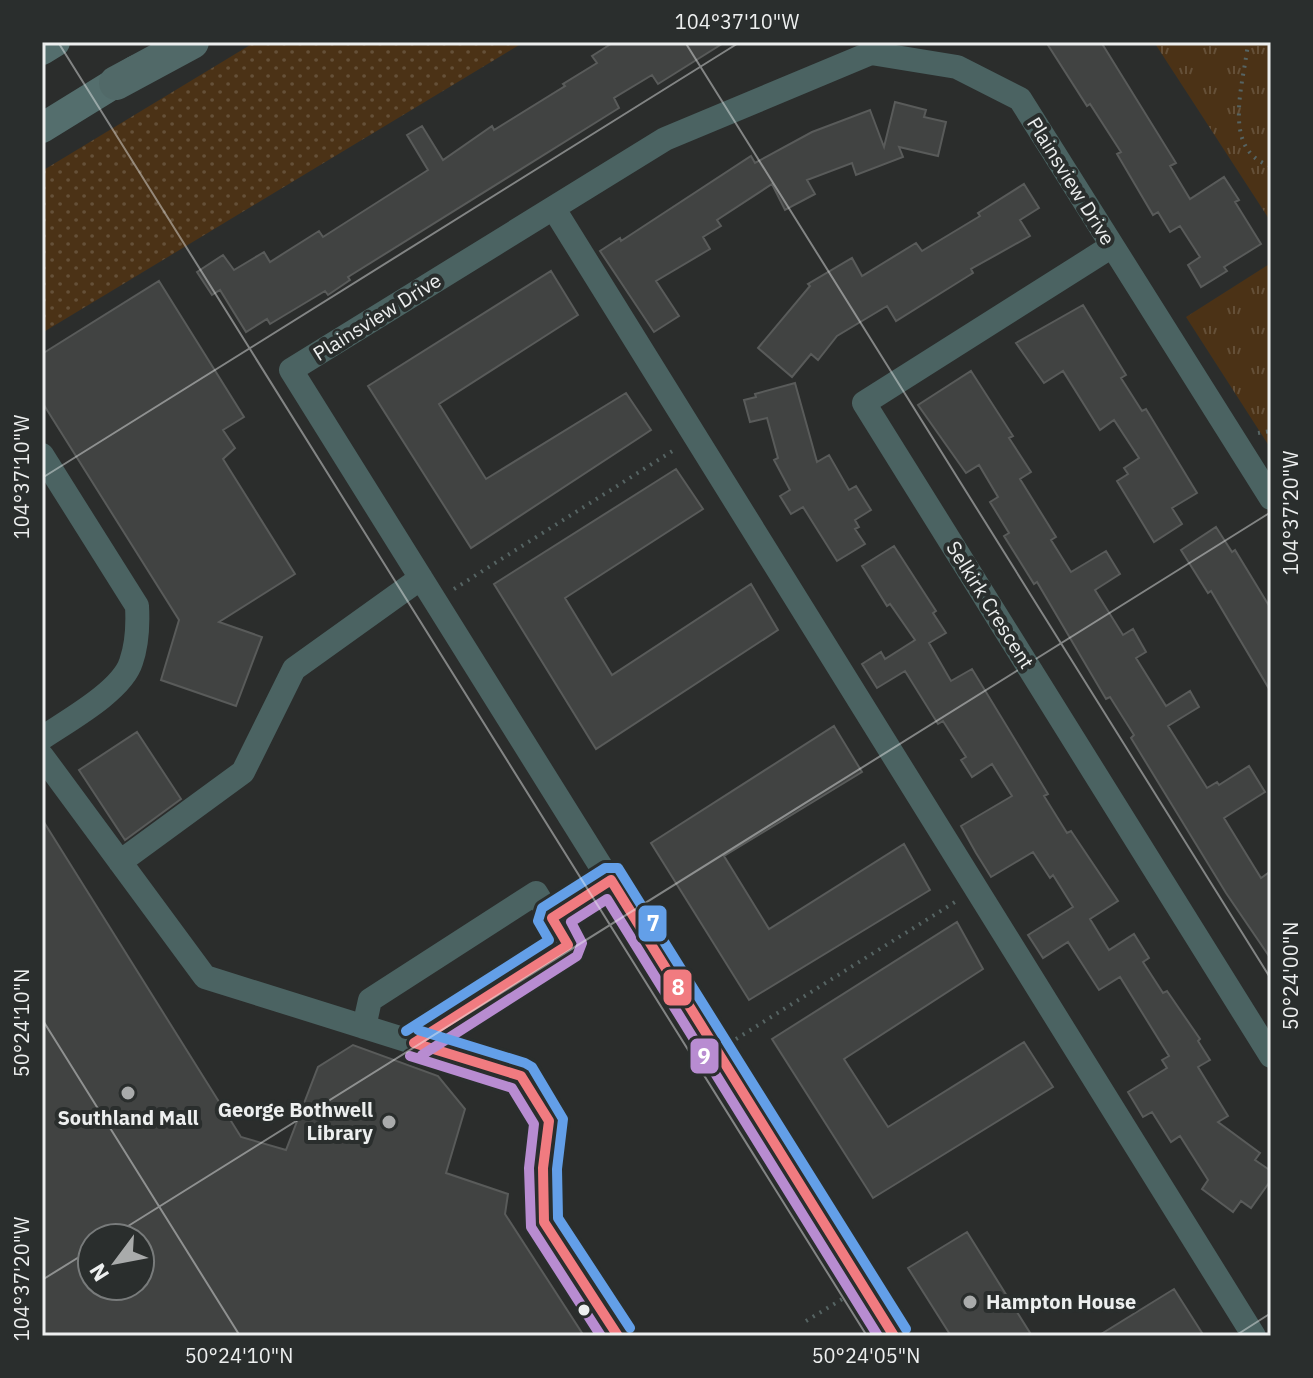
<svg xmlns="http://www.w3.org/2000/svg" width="1313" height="1378" viewBox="0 0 1313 1378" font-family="'IBM Plex Sans',sans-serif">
  <defs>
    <pattern id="grass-dots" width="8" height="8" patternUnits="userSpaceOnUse" patternTransform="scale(2)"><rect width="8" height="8" fill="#4b3216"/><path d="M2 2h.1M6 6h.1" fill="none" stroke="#655038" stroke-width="1.8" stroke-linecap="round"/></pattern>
    <pattern id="park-tufts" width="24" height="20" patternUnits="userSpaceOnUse" patternTransform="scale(2)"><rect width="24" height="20" fill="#4b3216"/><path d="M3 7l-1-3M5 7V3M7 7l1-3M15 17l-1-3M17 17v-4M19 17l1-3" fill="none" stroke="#655038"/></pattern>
  </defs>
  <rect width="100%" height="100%" fill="#2b2d2c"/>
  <path fill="url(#grass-dots)" d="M255 42H524L42 333V171Z"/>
  <path fill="url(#park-tufts)" d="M1154 42H1271V222Z
    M1271 263V449L1186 317Z"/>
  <path fill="#414342" stroke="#595b5a" stroke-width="2" fill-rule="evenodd" d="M614 42H725L658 84 652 75 614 98 619 108 348 277 350 280 328 295 325 291 270 324 267 319 246 332 220 290 212 295 197 272 223 255 234 270 264 252 270 262 319 231 323 237 428 170 407 135 422 126 443 160 492 126 494 130 565 86 563 84 597 63 592 56Z
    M1046 42H1101L1176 163 1170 166 1190 199 1224 177 1239 200 1235 202 1261 244 1224 267 1227 271 1201 287 1188 265 1200 257 1180 226 1170 232 1158 212 1153 215 1117 154 1121 152 1090 104 1087 106Z
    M895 102 926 110 924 117 946 122 938 156 899 147 903 157 856 175 852 163 807 180 815 194 785 210 772 184 717 220 721 226 703 237 710 249 656 281 679 316 654 332 600 251 620 238 621 241 751 156 755 163 812 132 870 110 884 147Z
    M1024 184 1039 208 1020 220 1030 236 971 269 973 273 896 321 887 306 837 336 818 360 811 354 792 377 758 348 810 286 808 284 852 258 862 276 916 243 922 251 980 216 978 213Z
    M551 271 578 315 439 404 486 479 626 393 651 430 471 548 368 386Z
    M159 281 244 417 223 430 235 448 223 459 295 574 219 622 262 637 236 706 161 680 179 620 42 402V354Z
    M1083 305 1126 375 1121 378 1142 411 1146 409 1197 493 1172 508 1182 524 1154 542 1117 481 1128 474 1124 468 1139 458 1114 420 1100 430 1063 371 1044 383 1016 343Z
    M971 371 1013 436 1009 438 1031 472 1020 479 1056 537 1051 540 1071 572 1106 551 1120 574 1095 590 1123 635 1133 629 1146 652 1136 658 1166 706 1190 691 1199 707 1168 726 1207 788 1217 782 1219 785 1249 766 1265 792 1224 818 1261 878 1271 871V959L1226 893 1131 738 1134 735 1110 697 1106 699 1037 582 1034 584 1004 536 1009 533 990 502 998 497 979 465 966 473 918 405Z
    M795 383 817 462 829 455 849 490 856 486 871 510 855 520 859 527 855 529 865 544 837 561 803 507 791 514 780 496 790 490 774 460 778 458 767 418 750 422 744 400 756 397 755 394Z
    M676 469 703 509 565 598 612 675 751 584 778 630 596 749 494 584Z
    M1216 527 1232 552 1235 550 1271 609V692L1211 591 1208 593 1181 550Z
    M894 546 936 611 933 613 946 633 929 643 951 681 972 669 1048 794 1044 796 1067 833 1071 831 1118 901 1090 919 1109 950 1134 934 1149 958 1143 962 1163 993 1167 991 1200 1039 1198 1041 1210 1060 1198 1067 1228 1116 1218 1122 1260 1153 1255 1160 1271 1171V1180L1251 1208 1241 1201 1233 1212 1202 1189 1208 1180 1180 1136 1171 1142 1152 1112 1143 1117 1128 1092 1167 1068 1162 1060 1169 1056 1120 977 1099 990 1068 942 1043 958 1028 935 1073 907 1053 875 1050 878 1033 852 991 877 976 853 961 826 1012 796 992 764 972 777 961 760 966 757 943 721 938 724 905 671 877 688 862 664 881 652 885 659 915 640 890 604 887 606 862 566Z
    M834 726 862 772 724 856 769 929 904 844 930 890 749 1000 651 843Z
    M137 732 181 799 125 840 79 770Z
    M42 819 241 1137 286 1150 318 1067 353 1045 438 1076 465 1109 446 1173 508 1194 505 1214 584 1336H42ZM92 1238H140V1286H92Z
    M957 922 983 969 844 1059 888 1127 1024 1042 1053 1087 873 1198 772 1039Z
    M967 1232 1032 1336H951L908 1268Z
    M1174 1289 1204 1336H1098Z"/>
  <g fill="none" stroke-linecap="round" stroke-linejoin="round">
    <path stroke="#566463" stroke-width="4" stroke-dasharray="2 6" stroke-linecap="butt" d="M1248 42C1245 80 1219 150 1271 166
      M1258 433 1271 431
      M454 589 674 450
      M736 1039 955 902
      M806 1321 844 1298"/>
    <path stroke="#4b6362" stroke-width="24" d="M554 209 1254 1336
      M1112 246 864 403 1271 1056
      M42 455 137 606C138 624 137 645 131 662 122 691 67 721 42 738
      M42 756 205 977 521 1076 549 1121 543 1168 544 1222 618 1336
      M120 862 243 772 294 669 421 578
      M552 918 611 880
      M364 1027 370 1000 536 893 568 945 414 1043
      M894 1336 291 370 665 139 871 53 957 67 1020 99 1271 498"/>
    <path stroke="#546e6d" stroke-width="30" d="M42 50 55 42
      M42 128 136 70"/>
    <path stroke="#516968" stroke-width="34" d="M116 83 192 42"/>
    <g stroke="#2a2e2d" stroke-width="16">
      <path id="bus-1" d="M414 1043 568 945 552 918 611 880 894 1336
        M414 1043 521 1076 549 1121 543 1168 544 1222 618 1336"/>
    </g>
    <g stroke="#2a2e2d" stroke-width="16">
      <path id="bus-2" d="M422 1055 577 956 582 943 571 922 607 899 878 1336
        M410 1056 512 1088 534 1124 529 1168 531 1227 601 1336"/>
    </g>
    <g stroke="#2a2e2d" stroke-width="16">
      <path id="bus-3" d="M418 1030 525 1063 532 1067 563 1119 557 1169 558 1218 630 1328
        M406 1031 549 940 538 921 542 908 605 868H618L906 1329"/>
    </g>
    <use href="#bus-1" stroke="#f17b80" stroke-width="10"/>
    <use href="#bus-2" stroke="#b88cd1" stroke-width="10"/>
    <use href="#bus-3" stroke="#639fe8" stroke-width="10"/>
  </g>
  <path fill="none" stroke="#edefef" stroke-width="2" stroke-opacity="0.45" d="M58 42 867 1336M685 42 1271 979M42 478 740 42M42 1019 240 1336M109 1238 1271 512M42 1280 92 1249M1235 1336 1271 1313"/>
  <g fill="#a9abab" stroke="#2a2e2d" stroke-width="3">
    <circle cx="128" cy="1093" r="8"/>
    <circle cx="389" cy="1122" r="8"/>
    <circle cx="970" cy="1302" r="8"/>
  </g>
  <circle fill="#edefef" stroke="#2a2e2d" stroke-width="3" cx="584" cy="1310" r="7"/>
  <g text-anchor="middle" stroke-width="8" stroke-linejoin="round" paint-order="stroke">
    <g font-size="20" fill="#edefef" stroke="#2a2e2d">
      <text transform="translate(1071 181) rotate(58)" y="7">Plainsview Drive</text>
      <text transform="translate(377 317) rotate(-32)" y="7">Plainsview Drive</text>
      <text transform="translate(990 605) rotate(58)" y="7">Selkirk Crescent</text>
    </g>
    <g font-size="20" font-weight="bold" fill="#edefef" stroke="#2a2e2d" text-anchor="end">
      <text x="373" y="1117">George Bothwell<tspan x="373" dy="23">Library</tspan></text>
      <text x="128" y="1125" text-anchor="middle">Southland Mall</text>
      <text x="986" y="1309" text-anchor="start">Hampton House</text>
    </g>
  </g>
  <g stroke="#2a2e2d" stroke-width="3">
    <rect x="637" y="904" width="31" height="39" rx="8" fill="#639fe8"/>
    <rect x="662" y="968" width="31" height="39" rx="8" fill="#f17b80"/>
    <rect x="689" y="1037" width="31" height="38" rx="8" fill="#b88cd1"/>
  </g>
  <g font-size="22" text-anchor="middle" font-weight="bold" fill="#fff">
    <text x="653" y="931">7</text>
    <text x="678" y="995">8</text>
    <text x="704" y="1064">9</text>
  </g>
  <rect width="1313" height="1378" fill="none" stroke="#2a2e2d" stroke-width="88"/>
  <g transform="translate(116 1262) rotate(238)"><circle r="38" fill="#2a2e2d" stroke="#787b7b" stroke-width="2"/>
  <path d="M0-6L14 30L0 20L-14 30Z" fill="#a9abab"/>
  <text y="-12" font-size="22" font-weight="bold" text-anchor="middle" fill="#edefef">N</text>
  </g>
  <rect x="44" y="44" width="1225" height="1290" fill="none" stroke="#edefef" stroke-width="3"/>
  <g font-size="20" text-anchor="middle" fill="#edefef">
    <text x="737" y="29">104°37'10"W</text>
    <text transform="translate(22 477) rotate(-90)" y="7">104°37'10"W</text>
    <text transform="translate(1291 513) rotate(-90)" y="7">104°37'20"W</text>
    <text transform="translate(1291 976) rotate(-90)" y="7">50°24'00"N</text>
    <text transform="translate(22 1023) rotate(-90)" y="7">50°24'10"N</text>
    <text transform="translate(22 1279) rotate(-90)" y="7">104°37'20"W</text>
    <text x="239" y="1363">50°24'10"N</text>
    <text x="866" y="1363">50°24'05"N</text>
  </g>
</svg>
